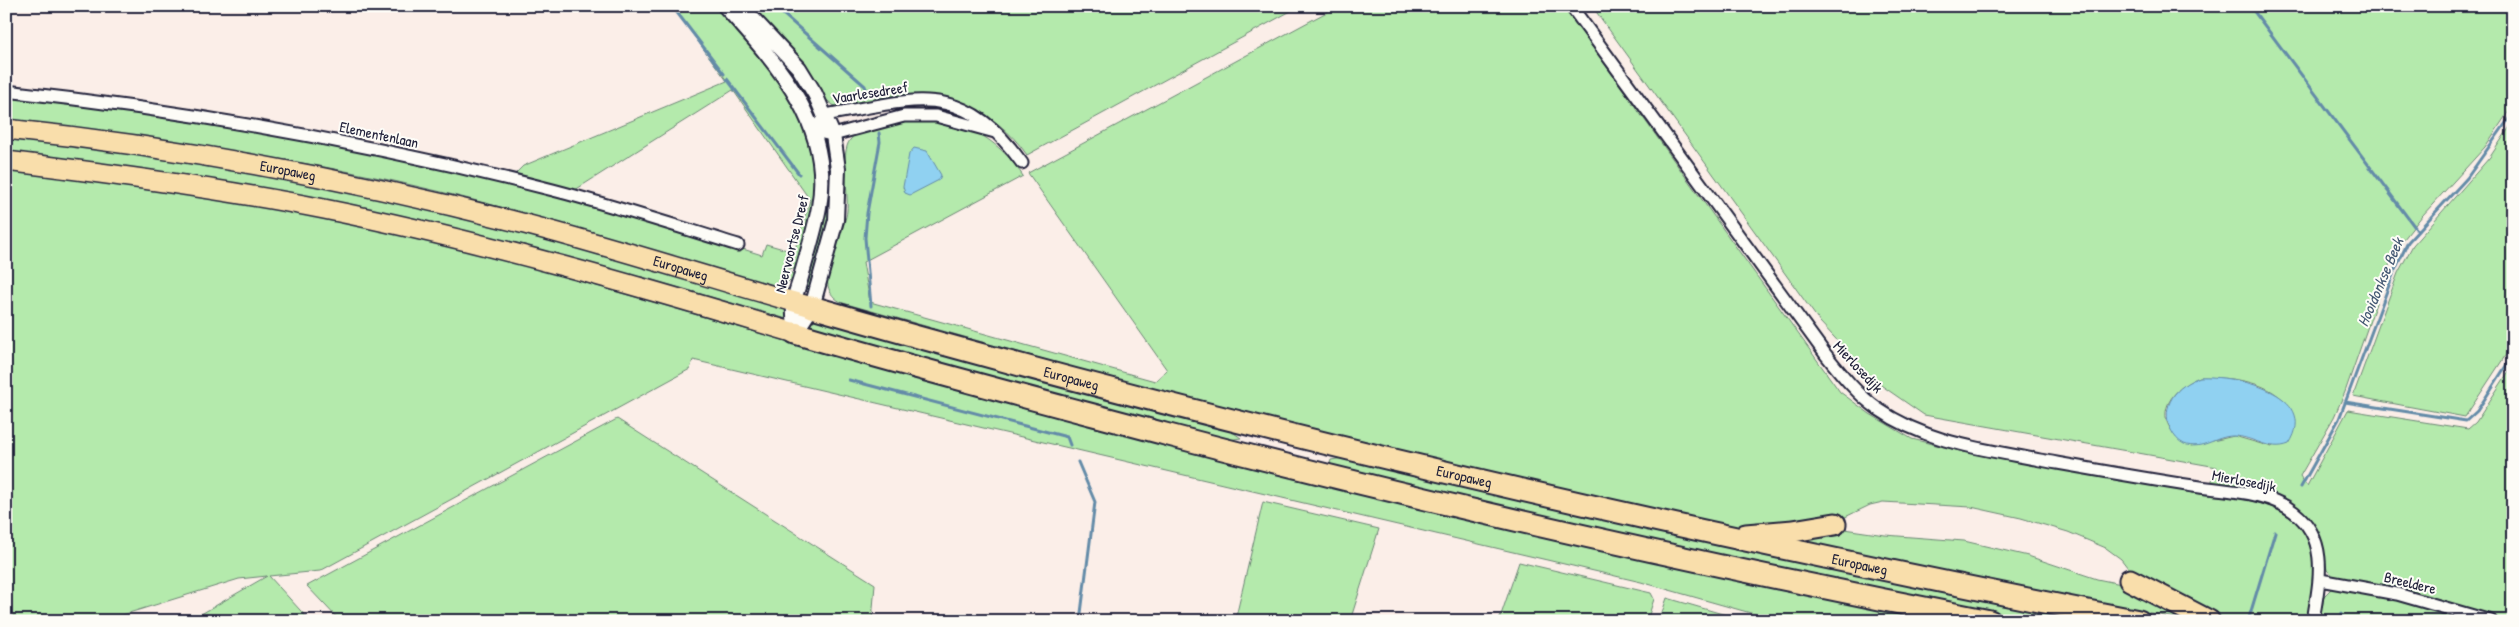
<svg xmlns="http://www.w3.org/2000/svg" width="2519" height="627" viewBox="0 0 2519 627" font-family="'Patrick Hand',sans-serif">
  <rect width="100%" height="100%" fill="#fbeee8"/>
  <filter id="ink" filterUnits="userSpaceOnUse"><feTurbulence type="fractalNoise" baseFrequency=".02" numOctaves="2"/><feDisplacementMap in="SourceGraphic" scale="10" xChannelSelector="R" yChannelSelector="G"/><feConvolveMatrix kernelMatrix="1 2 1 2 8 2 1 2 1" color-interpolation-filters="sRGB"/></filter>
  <g filter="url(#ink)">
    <path fill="#b4eaac" stroke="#6b8674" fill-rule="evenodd" d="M672 6H723L799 107 816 165V203L797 270 789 268 788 272 795 274C785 289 776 286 760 282 639 247 517 208 394 181 266 153 136 138 6 121V94L185 116 442 167 666 225 762 255 766 244 794 252 810 200 733 90 575 190 512 177 523 166 727 81Z
      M745 6H1300L1027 155C995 108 941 88 885 97 869 100 848 113 833 105 818 96 806 67 794 54 779 37 761 22 745 6Z
      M1338 6H1563L1840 392 1870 414 1912 439 1964 452 2206 495C2252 498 2315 508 2316 567 2316 584 2310 604 2307 621H2216L2135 577 2121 559 2106 548 2068 532 2021 518 1971 507 1883 502 1870 505 1839 520 1764 529 1736 527 1471 469 1164 393 843 303C807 287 844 238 847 211 849 193 840 153 850 140 857 130 870 129 881 126 938 108 990 126 1023 176L863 262 870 302 1155 381 1167 370 1028 173Z
      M1592 6H2513V105L2485 147 2422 216 2404 239 2390 263 2345 392 2334 417 2300 476 2307 486 2348 410 2468 429 2476 422 2513 365V621H2499L2435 602 2335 579 2327 570 2322 541 2300 511 2211 483 2217 467 1924 415 1875 381 1820 322ZM2200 377C2233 378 2273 380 2292 411L2272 447 2234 436 2191 446C2185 441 2174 435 2170 428 2156 406 2180 384 2200 377Z
      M2513 122V344L2465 417 2353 396 2398 273 2413 245 2490 157Z
      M6 136 239 168 447 211 790 307 787 319 643 277 618 275 6 155Z
      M832 156 833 208 812 291 806 290 824 219 828 157Z
      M6 170 149 188 324 218 452 247 525 265 852 360 1553 540 1931 621H1779L1641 582 693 360 690 369 320 571 269 576 310 621H189L267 576 239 579 103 621H6V180L9 179H6Z
      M812 313 1231 431 1241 438 1217 442 808 327Z
      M617 419 875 584 872 621H340L307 586Z
      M1343 458 2110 621H2011L1884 595 1340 469 1330 464 1331 460Z
      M1263 502 1379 529 1350 621H1235Z
      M1837 528 1885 535 1964 541 2028 556 2097 579 2131 586 2190 621 1773 537Z
      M1519 562 1651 593 1654 599 1647 621H1499Z
      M2338 587 2381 593 2482 621H2320L2324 596 2332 588Z
      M1667 598 1747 621H1659Z"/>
    <path fill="#90d1f1" stroke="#648ba8" d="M914 148 927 151 941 175 939 180 910 195 905 193 903 187 909 154Z
      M2200 377C2233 375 2322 393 2289 444 2269 452 2253 436 2233 436 2216 436 2202 451 2184 444 2178 441 2174 436 2171 430 2159 406 2177 385 2200 377Z"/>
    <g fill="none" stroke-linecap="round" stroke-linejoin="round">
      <path stroke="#648ba8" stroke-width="3" d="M672 6 724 74
        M774 6 865 86 868 93
        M2250 6 2417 230
        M727 79 799 174
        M871 306 865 238 867 213 880 142 879 133
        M849 380 1067 437 1070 445
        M2345 402 2466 421 2477 411 2513 355
        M1078 462 1095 502 1080 621
        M2301 487 2339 419 2394 272 2408 242 2467 178 2513 113
        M2248 621 2275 532
        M2342 621V613"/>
      <g stroke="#22223b" stroke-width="15">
        <path id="minor" d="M1571 6 1826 355C1842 375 1858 395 1878 409 1927 443 1983 449 2040 460 2091 469 2141 478 2193 486 2225 491 2268 491 2294 512 2330 540 2319 582 2313 621
          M6 91C190 111 373 144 553 190 615 206 676 226 738 245
          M995 132 936 116H904L833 135 814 131 825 115C915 100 961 78 1022 163
          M2320 580 2397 594 2491 621"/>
      </g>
      <g stroke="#22223b" stroke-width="18">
        <path id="tertiary" d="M725 6C776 63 834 125 819 207 815 230 807 254 801 277 799 285 795 294 794 302 793 312 795 323 795 333
          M741 6 799 68 815 94 833 135 838 169 836 220 812 307 795 333"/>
      </g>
      <g stroke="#22223b" stroke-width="22">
        <g id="trunk">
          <path id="s1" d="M6 129C181 147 354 180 525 224 621 249 716 280 812 307"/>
          <path d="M6 161C113 174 218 188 324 209 483 241 639 286 795 333"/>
        </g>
      </g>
      <g stroke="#22223b" stroke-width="25">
        <g id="motorway">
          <path id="s2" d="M812 307C1249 433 1693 534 2139 621"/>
          <path d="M795 333C917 369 1041 401 1165 434 1437 505 1713 567 1990 621"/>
          <path d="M1746 535 1793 531 1835 524"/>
          <path d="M2130 580 2209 621"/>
        </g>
      </g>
      <use href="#minor" stroke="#fdfcf7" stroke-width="11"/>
      <use href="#tertiary" stroke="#fdfcf7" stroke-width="14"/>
      <use href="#trunk" stroke="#f9deab" stroke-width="19"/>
      <use href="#motorway" stroke="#f9deab" stroke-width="21"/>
    </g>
  </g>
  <g text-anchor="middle" stroke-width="4" stroke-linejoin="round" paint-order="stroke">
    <g font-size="15" fill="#22223b" stroke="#fdfcf7">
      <text transform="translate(870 93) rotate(-9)" y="5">Vaarlesedreef</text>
      <text transform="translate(379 135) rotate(12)" y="5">Elementenlaan</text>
      <text dy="5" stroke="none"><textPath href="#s1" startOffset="285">Europaweg</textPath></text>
      <text transform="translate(792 244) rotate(-76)" y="5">Neervoortse Dreef</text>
      <text dy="5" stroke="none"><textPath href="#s1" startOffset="690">Europaweg</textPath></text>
      <text transform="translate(1858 367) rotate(47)" y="5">Mierlosedijk</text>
      <text dy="5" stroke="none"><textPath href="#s2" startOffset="269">Europaweg</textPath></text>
      <text dy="5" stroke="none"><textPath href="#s2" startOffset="674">Europaweg</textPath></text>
      <text transform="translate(2244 481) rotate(11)" y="5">Mierlosedijk</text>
      <text dy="5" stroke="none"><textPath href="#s2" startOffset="1079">Europaweg</textPath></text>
      <text transform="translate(2410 583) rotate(14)" y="5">Breeldere</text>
    </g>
    <g font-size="16" font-style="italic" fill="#435772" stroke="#fdfcf7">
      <text transform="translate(2380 282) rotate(-67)" y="6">Hooidonkse Beek</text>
    </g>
  </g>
  <rect width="2519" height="627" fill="none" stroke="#fdfcf7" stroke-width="25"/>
  <rect x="12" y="12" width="2494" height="602" fill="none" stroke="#22223b" stroke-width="2" filter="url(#ink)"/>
</svg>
